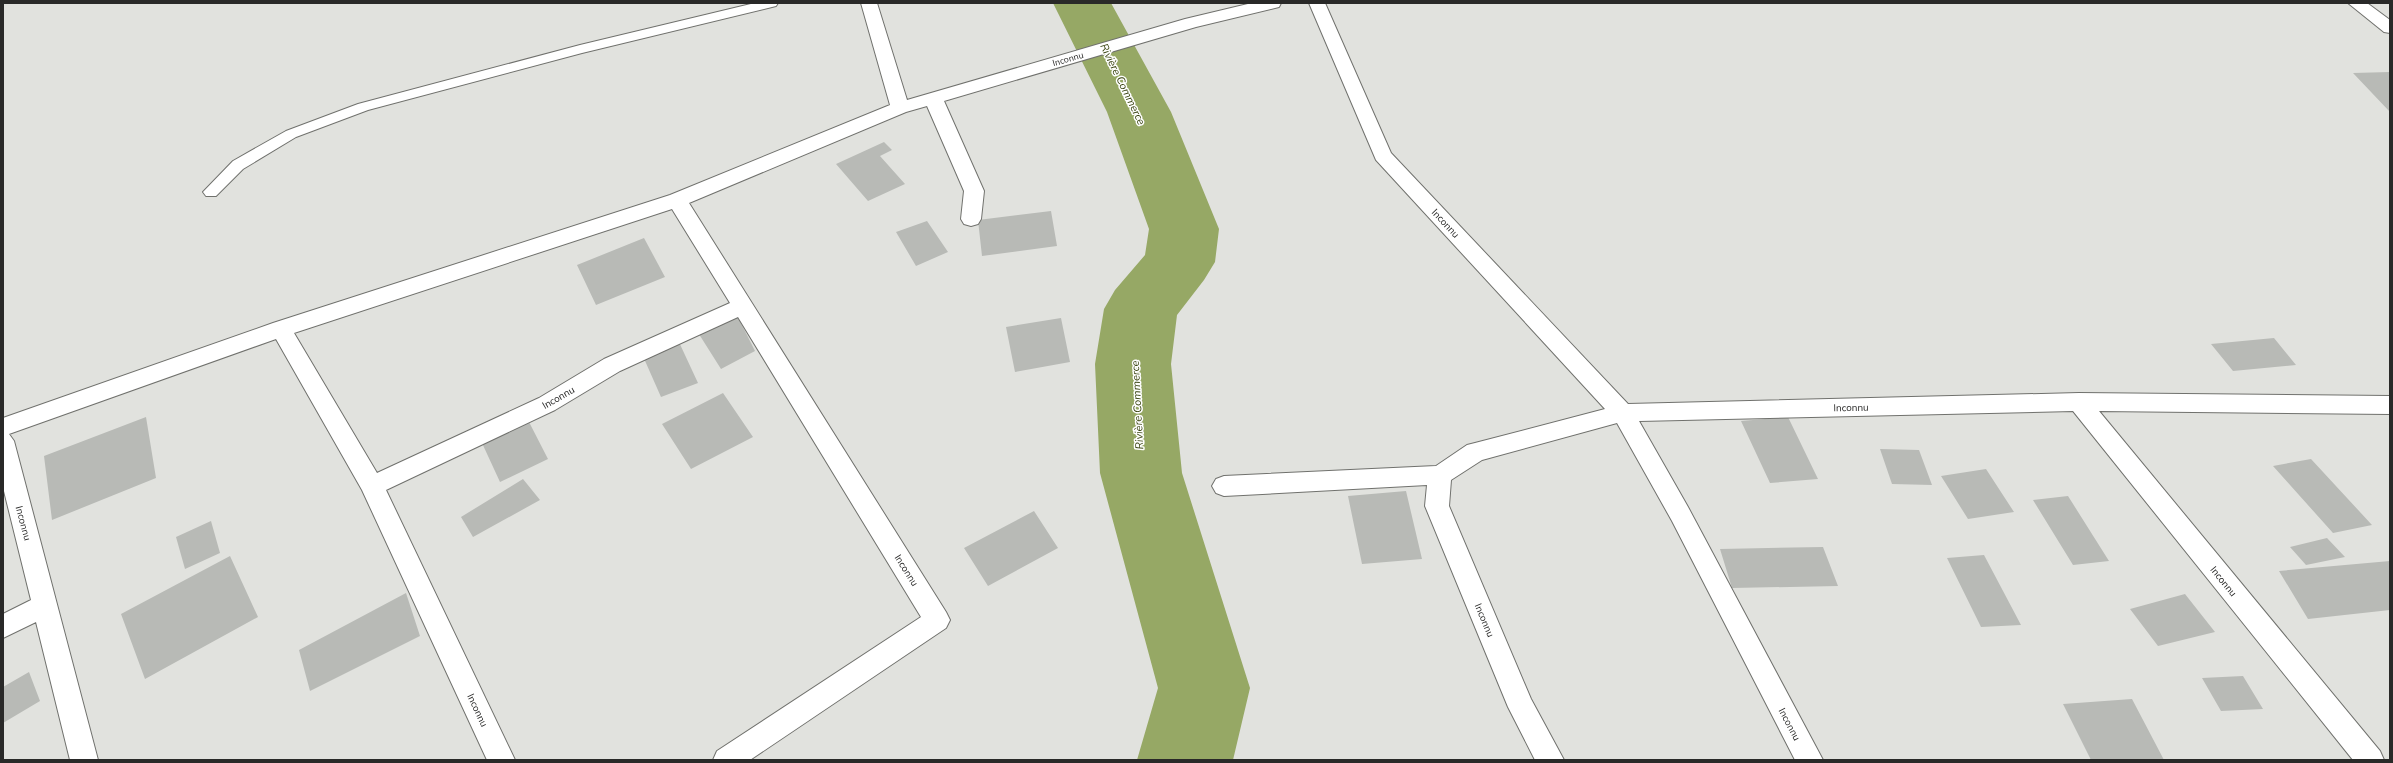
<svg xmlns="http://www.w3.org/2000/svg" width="2393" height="763" viewBox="0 0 2393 763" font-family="'Nunito Sans',sans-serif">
  <rect width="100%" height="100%" fill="#e1e2de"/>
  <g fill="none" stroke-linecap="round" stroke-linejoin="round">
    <path fill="#96a865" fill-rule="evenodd" d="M1053 3H1111L1171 112 1219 229 1215 262 1204 280 1177 315 1171 364 1182 473 1250 688 1233 760H1137L1158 688 1100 473 1095 364 1104 309 1115 290 1145 255 1149 229 1107 112Z"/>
  </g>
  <path fill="#b8bab6" d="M2390 72V112L2353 73Z
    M884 142 892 150 880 156 905 184 868 201 836 164Z
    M1051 211 1057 246 982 256 978 220Z
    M927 221 948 252 916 266 896 232Z
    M644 238 665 277 596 305 577 265Z
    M736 313 755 351 721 369 697 331Z
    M1061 318 1070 362 1015 372 1006 327Z
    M2274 338 2296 365 2233 371 2211 344Z
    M678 340 698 383 661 397 642 354Z
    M723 393 753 437 691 469 662 424Z
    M146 417 156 478 52 520 44 456Z
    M1788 417 1818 479 1770 483 1741 421Z
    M529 422 548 459 500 482 482 443Z
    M1880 449 1919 450 1932 485 1892 484Z
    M2311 459 2372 525 2333 533 2273 466Z
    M1986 469 2014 512 1968 519 1941 476Z
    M523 479 540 500 473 537 461 517Z
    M1406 491 1422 559 1362 564 1348 496Z
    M2068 496 2109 561 2073 565 2033 500Z
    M1034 511 1058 548 988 586 964 548Z
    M211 521 220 553 185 569 176 537Z
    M2327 538 2345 557 2306 565 2290 547Z
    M1823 547 1838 586 1732 588 1720 549Z
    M1984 555 2021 625 1981 627 1947 558Z
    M230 556 258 617 145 679 121 614Z
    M2390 561V610L2308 619 2279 571Z
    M406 593 420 636 310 691 299 650Z
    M2185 594 2215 632 2158 646 2130 609Z
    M29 672 40 701 3 723V687Z
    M2243 676 2263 709 2221 711 2202 678Z
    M2132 699 2164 760H2091L2063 704Z"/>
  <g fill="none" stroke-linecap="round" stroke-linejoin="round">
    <g stroke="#70716d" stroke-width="2">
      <path id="service" d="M755 3H778L776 6 582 53 368 110 296 137 243 169 216 196H206L203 192 233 161 286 131 358 104 580 45Z"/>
    </g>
    <g stroke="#70716d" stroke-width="2">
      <path id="minor" d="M861 3H877L907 100 1185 19 1252 3H1281L1279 7 1196 27 944 101 984 191 981 219 978 224 971 226 964 224 961 219 964 191 927 106 906 112 689 203 946 612 950 620 946 628 750 760H713L717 751 921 617 738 317 620 371 555 410 386 490 515 760H487L362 490 276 339 9 434 14 441 98 760H70L36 622 3 638V614L31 600 3 487V418L273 323 670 195 890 105ZM672 209 730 303 604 359 539 398 377 473 294 333Z
        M1309 3H1325L1391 153 1628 404 2079 393 2390 396V414L2099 411 2380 751 2384 760H2353L2073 411 1639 421 1688 507 1823 760H1795L1672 521 1617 423 1482 460 1451 480 1449 506 1531 699 1564 760H1535L1508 707 1425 506 1427 485 1224 496 1216 493 1212 486 1216 479 1224 476 1436 466 1467 445 1475 443 1605 409 1376 160Z
        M2348 3H2367L2390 20V33L2384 32Z"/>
    </g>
    <use href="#service" fill="#fff" fill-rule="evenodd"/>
    <use href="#minor" fill="#fff" fill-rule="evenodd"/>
  </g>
  <g text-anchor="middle" stroke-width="3" stroke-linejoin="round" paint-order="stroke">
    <g font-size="9" fill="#292928" stroke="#fff">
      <text transform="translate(1068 59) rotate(-16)" y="3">Inconnu</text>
    </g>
    <g font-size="10" fill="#292928" stroke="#fff">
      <text transform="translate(1446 223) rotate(47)" y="4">Inconnu</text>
      <text transform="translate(558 397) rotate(-30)" y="4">Inconnu</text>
      <text transform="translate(1851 407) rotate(-1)" y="4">Inconnu</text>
      <text transform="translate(24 523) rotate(75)" y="4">Inconnu</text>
      <text transform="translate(907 570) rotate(58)" y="4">Inconnu</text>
      <text transform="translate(2224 581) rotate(51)" y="4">Inconnu</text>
      <text transform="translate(1485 620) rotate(67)" y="4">Inconnu</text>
      <text transform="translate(478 710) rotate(65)" y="4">Inconnu</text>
      <text transform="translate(1790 724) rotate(62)" y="4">Inconnu</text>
    </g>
    <g font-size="11" font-style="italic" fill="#384310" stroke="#fff">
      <text transform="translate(1123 84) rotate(64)" y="4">Rivière Commerce</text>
      <text transform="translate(1137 405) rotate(-93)" y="4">Rivière Commerce</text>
    </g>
  </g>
  <rect width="2393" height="763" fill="none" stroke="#292928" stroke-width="8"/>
</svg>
